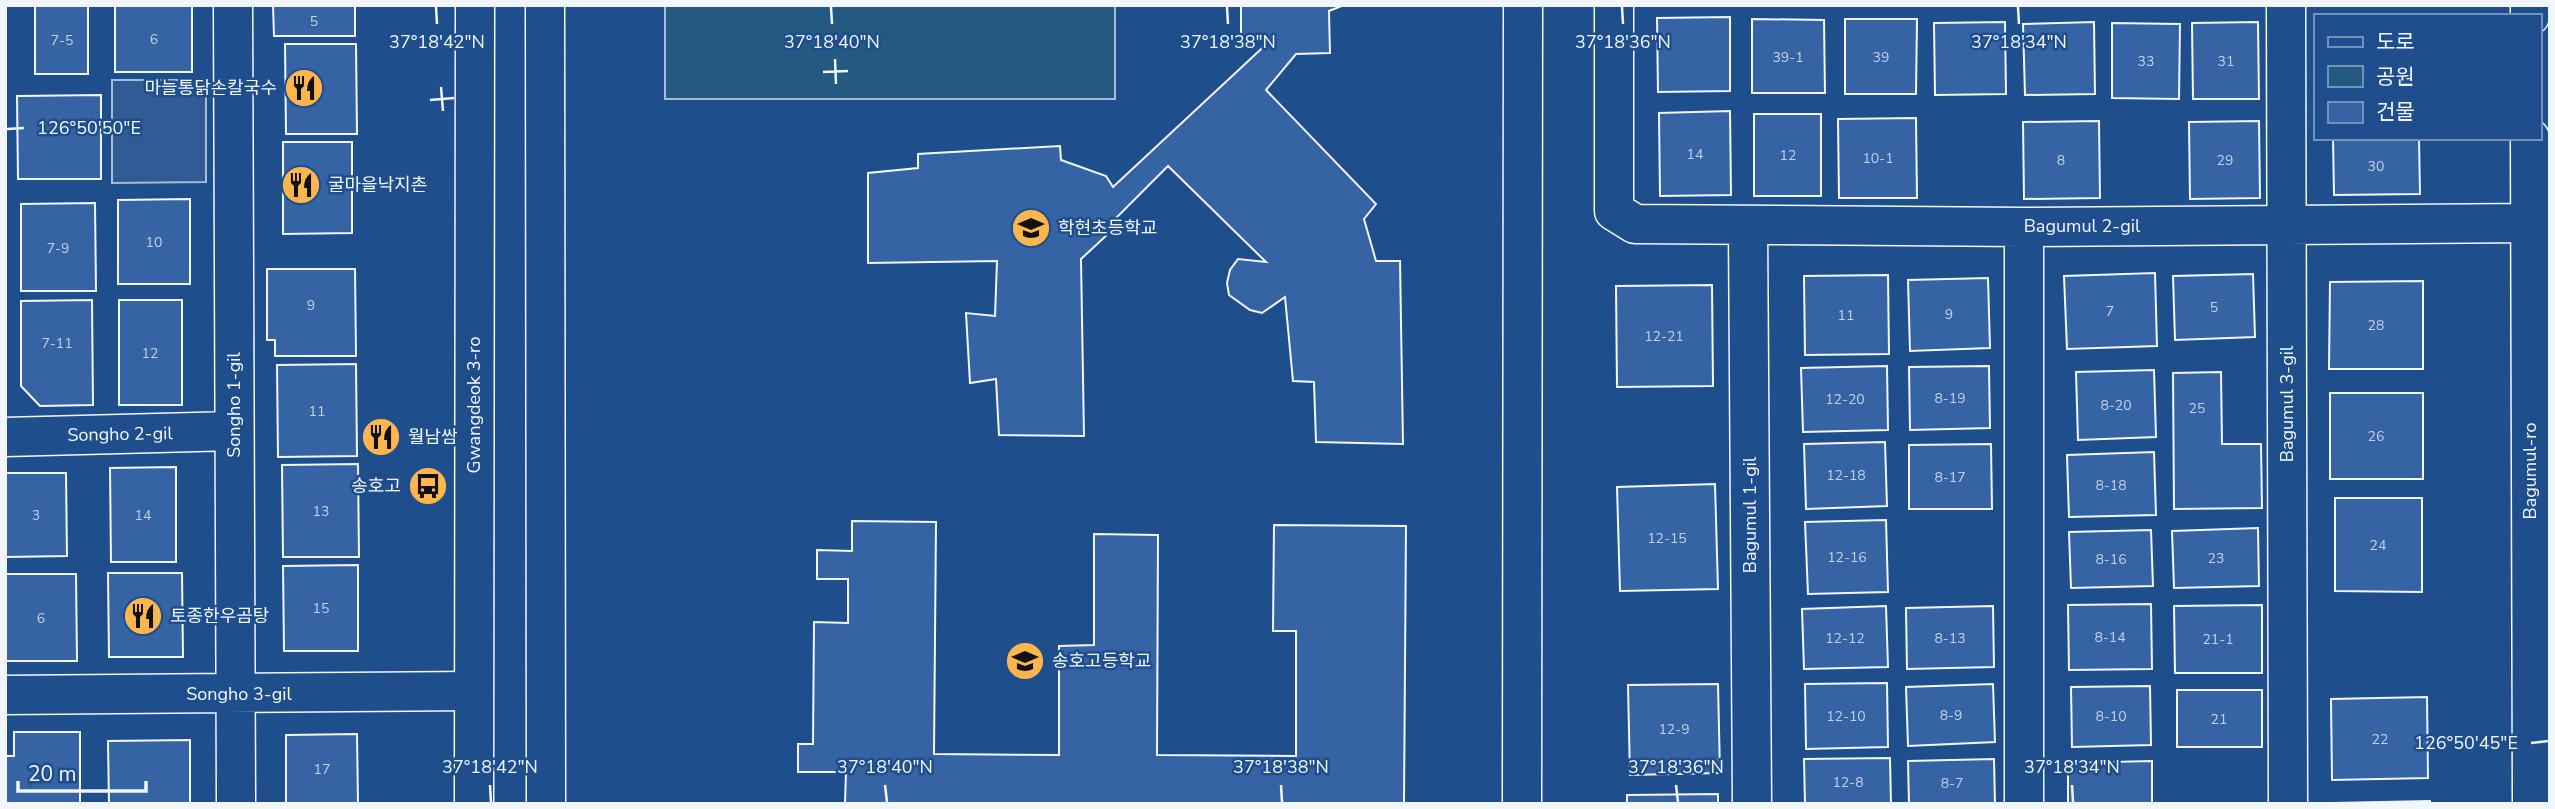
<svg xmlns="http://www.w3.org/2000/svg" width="2555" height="809" viewBox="0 0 2555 809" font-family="'Nunito Sans','Noto Sans KR',sans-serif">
  <rect width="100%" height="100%" fill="#1f4e8c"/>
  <path fill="#245a82" stroke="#a8bbd7" stroke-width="2" d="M665 5H1115V99H665Z"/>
  <path fill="#305b95" stroke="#a8bbd7" stroke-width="2" d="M112 80H206V182L112 183Z"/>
  <path fill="#3563a3" stroke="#f2f6ff" stroke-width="2" d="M35 5H88V74H35Z
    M115 5H192V72H115Z
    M273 5H355V36H274Z
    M1241 5H1344L1329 11 1330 53 1296 54 1266 90 1376 204 1364 219 1376 261H1400L1403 444 1316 442 1314 382 1293 381 1285 297 1262 313 1250 310 1229 295 1227 283 1230 270 1238 259 1266 262 1168 166 1116 218 1107 235 1081 259 1084 436 999 435 996 379 970 383 966 313 995 316 997 261 868 263V173L918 168V154L1060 146 1061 160 1106 176 1113 187 1273 38 1241 40Z
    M1730 17V91L1658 92 1657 18Z
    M1752 19 1824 20 1825 93H1752Z
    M1845 19H1917L1916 94H1845Z
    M2005 22 2006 94 1935 95 1934 23Z
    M2094 22 2095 94 2025 95 2023 24Z
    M2258 22 2259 99H2193L2192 23Z
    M2112 23 2180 24 2179 99 2112 98Z
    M285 44H356L357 134H286Z
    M101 95V179H18L17 96Z
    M1730 111 1731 195 1660 196 1659 113Z
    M1754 114H1821V196H1754Z
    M1916 118 1917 198H1839L1838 119Z
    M2099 121 2100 198 2024 199 2023 122Z
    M2259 121 2260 198 2190 199 2189 122Z
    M2333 138H2419L2420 194 2334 195Z
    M283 142H352V233L283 234Z
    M190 199V284H118V200Z
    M95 203 96 291H21V204Z
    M267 269H355L356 356H275V340H267Z
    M2155 273 2157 346 2067 349 2064 276Z
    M2253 274 2255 337 2175 340 2173 276Z
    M1888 275 1889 354 1805 355 1804 276Z
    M1988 278 1990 348 1910 351 1908 280Z
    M2423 281V369H2329L2330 282Z
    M1712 285 1713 386 1617 387 1616 286Z
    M92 300 93 405 40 406 21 386V301Z
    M119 300H182V405H119Z
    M356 364 357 456 278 457 277 365Z
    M1887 366 1888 430 1803 432 1801 368Z
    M1989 366 1990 428 1910 430 1909 367Z
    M2154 370 2156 437 2078 440 2076 372Z
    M2221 372 2222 444H2261L2262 508 2174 509 2173 373Z
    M2330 393H2423V479H2330Z
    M1885 442 1887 506 1806 509 1804 444Z
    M1991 444 1992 509H1909V445Z
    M2154 452 2156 515 2069 517 2067 455Z
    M358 464 359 557H283L282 465Z
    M176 467V562H111L110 468Z
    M5 473H66L67 556 5 557Z
    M1715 484 1718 589 1620 591 1617 487Z
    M2335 498H2422V592L2335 591Z
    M1886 520 1888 592 1808 594 1805 522Z
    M852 521 936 522 934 754 1059 755V646L1094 645V534L1158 535 1157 755 1296 756V631H1273L1274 525 1406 526 1404 804H845L846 772H798V744H813L814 622 848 623V579H817V550L852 551Z
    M2258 528 2259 586 2174 588 2172 531Z
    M2151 530 2153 586 2071 588 2069 532Z
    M358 565V651H284L283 566Z
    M108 573H182L183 657H109Z
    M5 574H76L77 661H5Z
    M2151 604 2152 669 2069 670 2068 605Z
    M2262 605V673H2175L2174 606Z
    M1886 606 1888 667 1804 669 1802 609Z
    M1993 606 1994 667 1907 669 1906 608Z
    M1887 683 1888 747 1806 749 1805 684Z
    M1718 684 1720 773 1630 775 1628 685Z
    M1993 684 1995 742 1908 746 1906 687Z
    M2150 686 2151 745 2072 747 2071 687Z
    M2177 690H2262V747H2177Z
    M2427 697 2428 778 2332 780 2331 699Z
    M14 732H80V804H5V756H14Z
    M357 734 358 804H286V735Z
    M190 740V804H109L108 741Z
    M1890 758 1891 804H1805L1804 759Z
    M1994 759 1995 804H1909L1908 761Z
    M2152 761V804H2068V763Z
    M1718 794V804H1627V795Z
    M2430 801V804H2334V803Z"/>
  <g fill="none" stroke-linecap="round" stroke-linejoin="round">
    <g stroke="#f2f6ff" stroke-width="41">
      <path id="minor" d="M233 5 236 804
        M1614 5V211L1635 224 2024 227 2530 223
        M2286 5 2288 804
        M2530 16V5
        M2530 138 2532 804
        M1748 227 1752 804
        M5 437 234 431
        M5 695 473 691
        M1522 804 1523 5
        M2024 804V227"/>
    </g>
    <g stroke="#f2f6ff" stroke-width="41">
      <path id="major" d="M545 5 546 804
        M474 804 475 5"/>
    </g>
    <use href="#minor" stroke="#1f4e8c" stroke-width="38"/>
    <use href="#major" stroke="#1f4e8c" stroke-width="38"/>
  </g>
  <path fill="none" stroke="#f2f6ff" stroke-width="2.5" d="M436 7 437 24M831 7 832 24M1227 7 1228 24M1622 7 1623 24M2018 7 2019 24M835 59 836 84M823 72 848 71M441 87 443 111M430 100 454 98M7 129 24 128M2531 743 2548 741M490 785 491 802M885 785 887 802M1281 785 1282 802M1676 785 1678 802M2072 785 2073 802"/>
  <defs>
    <g id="restaurant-disc" transform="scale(2.0125)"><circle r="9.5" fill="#ffb74d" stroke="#1f4e8c"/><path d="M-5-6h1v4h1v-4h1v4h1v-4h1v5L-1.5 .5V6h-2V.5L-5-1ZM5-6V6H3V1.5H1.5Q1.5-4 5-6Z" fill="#111"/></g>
    <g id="school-disc" transform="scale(2.0125)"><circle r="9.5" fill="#ffb74d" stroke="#1f4e8c"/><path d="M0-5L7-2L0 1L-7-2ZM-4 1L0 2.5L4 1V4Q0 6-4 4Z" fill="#111"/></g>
    <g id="bus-disc" transform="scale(2.0125)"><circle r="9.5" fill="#ffb74d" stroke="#1f4e8c"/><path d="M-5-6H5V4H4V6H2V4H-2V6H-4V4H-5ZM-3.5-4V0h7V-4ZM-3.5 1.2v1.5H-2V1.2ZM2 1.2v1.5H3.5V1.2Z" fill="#111"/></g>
  </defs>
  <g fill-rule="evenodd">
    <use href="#restaurant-disc" x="304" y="88"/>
    <use href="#restaurant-disc" x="301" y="185"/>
    <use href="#school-disc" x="1031" y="228"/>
    <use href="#restaurant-disc" x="381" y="437"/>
    <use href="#bus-disc" x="428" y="486"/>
    <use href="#restaurant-disc" x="143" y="616"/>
    <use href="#school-disc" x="1025" y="661"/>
  </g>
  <g text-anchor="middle" stroke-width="5" stroke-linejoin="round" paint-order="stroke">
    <g font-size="14" fill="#c3d1e8">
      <text x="314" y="26">5</text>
      <text x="154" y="44">6</text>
      <text x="62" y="45">7-5</text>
      <text x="1788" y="62">39-1</text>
      <text x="1881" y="62">39</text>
      <text x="2146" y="66">33</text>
      <text x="2226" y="66">31</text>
      <text x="1695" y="159">14</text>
      <text x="1788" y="160">12</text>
      <text x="1878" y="163">10-1</text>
      <text x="2061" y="165">8</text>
      <text x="2225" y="165">29</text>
      <text x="2376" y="171">30</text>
      <text x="154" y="247">10</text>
      <text x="58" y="253">7-9</text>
      <text x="311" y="310">9</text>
      <text x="2214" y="312">5</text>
      <text x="2110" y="316">7</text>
      <text x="1949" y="319">9</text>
      <text x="1846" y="320">11</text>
      <text x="2376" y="330">28</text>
      <text x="1664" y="341">12-21</text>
      <text x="57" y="348">7-11</text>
      <text x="150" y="358">12</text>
      <text x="1950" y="403">8-19</text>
      <text x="1845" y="404">12-20</text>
      <text x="2116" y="410">8-20</text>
      <text x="2197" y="413">25</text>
      <text x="317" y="416">11</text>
      <text x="2376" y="441">26</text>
      <text x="1846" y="480">12-18</text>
      <text x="1950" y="482">8-17</text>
      <text x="2111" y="490">8-18</text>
      <text x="321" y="516">13</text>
      <text x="36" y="520">3</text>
      <text x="143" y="520">14</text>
      <text x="1667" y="543">12-15</text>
      <text x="2378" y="550">24</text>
      <text x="1847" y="562">12-16</text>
      <text x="2216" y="563">23</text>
      <text x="2111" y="564">8-16</text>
      <text x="321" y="613">15</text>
      <text x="41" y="623">6</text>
      <text x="2110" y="642">8-14</text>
      <text x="1845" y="643">12-12</text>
      <text x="1950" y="643">8-13</text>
      <text x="2218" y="644">21-1</text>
      <text x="1951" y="720">8-9</text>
      <text x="1846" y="721">12-10</text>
      <text x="2111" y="721">8-10</text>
      <text x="2219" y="724">21</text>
      <text x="1674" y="734">12-9</text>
      <text x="2380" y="744">22</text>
      <text x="322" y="774">17</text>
      <text x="1848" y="787">12-8</text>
      <text x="1952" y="788">8-7</text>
    </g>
    <g font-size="18" fill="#f2f6ff" stroke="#1f4e8c" text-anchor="start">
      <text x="277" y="94" text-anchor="end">마늘통닭손칼국수</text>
      <text x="328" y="191">굴마을낙지촌</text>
      <text x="1058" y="234">학현초등학교</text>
      <text x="408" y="443">월남쌈</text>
      <text x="401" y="492" text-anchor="end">송호고</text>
      <text x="170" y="622">토종한우곰탕</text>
      <text x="1052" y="667">송호고등학교</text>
    </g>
    <g font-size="18" fill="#f2f6ff" stroke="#1f4e8c">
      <text x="2082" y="232">Bagumul 2-gil</text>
      <text transform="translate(2287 404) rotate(-90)" y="6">Bagumul 3-gil</text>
      <text transform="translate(234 405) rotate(-90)" y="6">Songho 1-gil</text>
      <text transform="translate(474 405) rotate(-90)" y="6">Gwangdeok 3-ro</text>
      <text transform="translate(120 434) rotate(-1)" y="6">Songho 2-gil</text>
      <text transform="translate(2530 471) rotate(-90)" y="6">Bagumul-ro</text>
      <text transform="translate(1750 515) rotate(-90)" y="6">Bagumul 1-gil</text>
      <text x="239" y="700">Songho 3-gil</text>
    </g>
  </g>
  <g font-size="18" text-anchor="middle" fill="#f2f6ff" stroke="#1f4e8c" stroke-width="5" stroke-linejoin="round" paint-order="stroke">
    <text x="437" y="48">37°18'42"N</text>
    <text x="832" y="48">37°18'40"N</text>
    <text x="1228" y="48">37°18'38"N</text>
    <text x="1623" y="48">37°18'36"N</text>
    <text x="2019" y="48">37°18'34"N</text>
    <text x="89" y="134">126°50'50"E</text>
    <text x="2466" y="749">126°50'45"E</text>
    <text x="490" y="773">37°18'42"N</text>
    <text x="885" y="773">37°18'40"N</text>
    <text x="1281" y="773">37°18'38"N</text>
    <text x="1676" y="773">37°18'36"N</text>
    <text x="2072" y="773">37°18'34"N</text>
  </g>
  <rect width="2555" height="809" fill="none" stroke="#f2f6ff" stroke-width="14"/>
  <rect x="2314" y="14" width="228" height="126" fill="#1f4e8c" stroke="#7391ba" stroke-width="2"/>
  <rect x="2328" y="37" width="35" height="10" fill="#1f4e8c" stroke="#7391ba" stroke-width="2"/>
  <text x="2376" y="49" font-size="21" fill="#f2f6ff">도로</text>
  <rect x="2328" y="66" width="35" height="21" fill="#245a82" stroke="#7391ba" stroke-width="2"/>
  <text x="2376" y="84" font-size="21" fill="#f2f6ff">공원</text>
  <rect x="2328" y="102" width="35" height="21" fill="#3563a3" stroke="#7391ba" stroke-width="2"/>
  <text x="2376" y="119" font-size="21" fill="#f2f6ff">건물</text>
  <path d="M18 781v10h128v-10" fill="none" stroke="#f2f6ff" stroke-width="3.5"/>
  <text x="28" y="781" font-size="21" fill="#f2f6ff" stroke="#1f4e8c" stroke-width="5" paint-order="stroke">20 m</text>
</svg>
